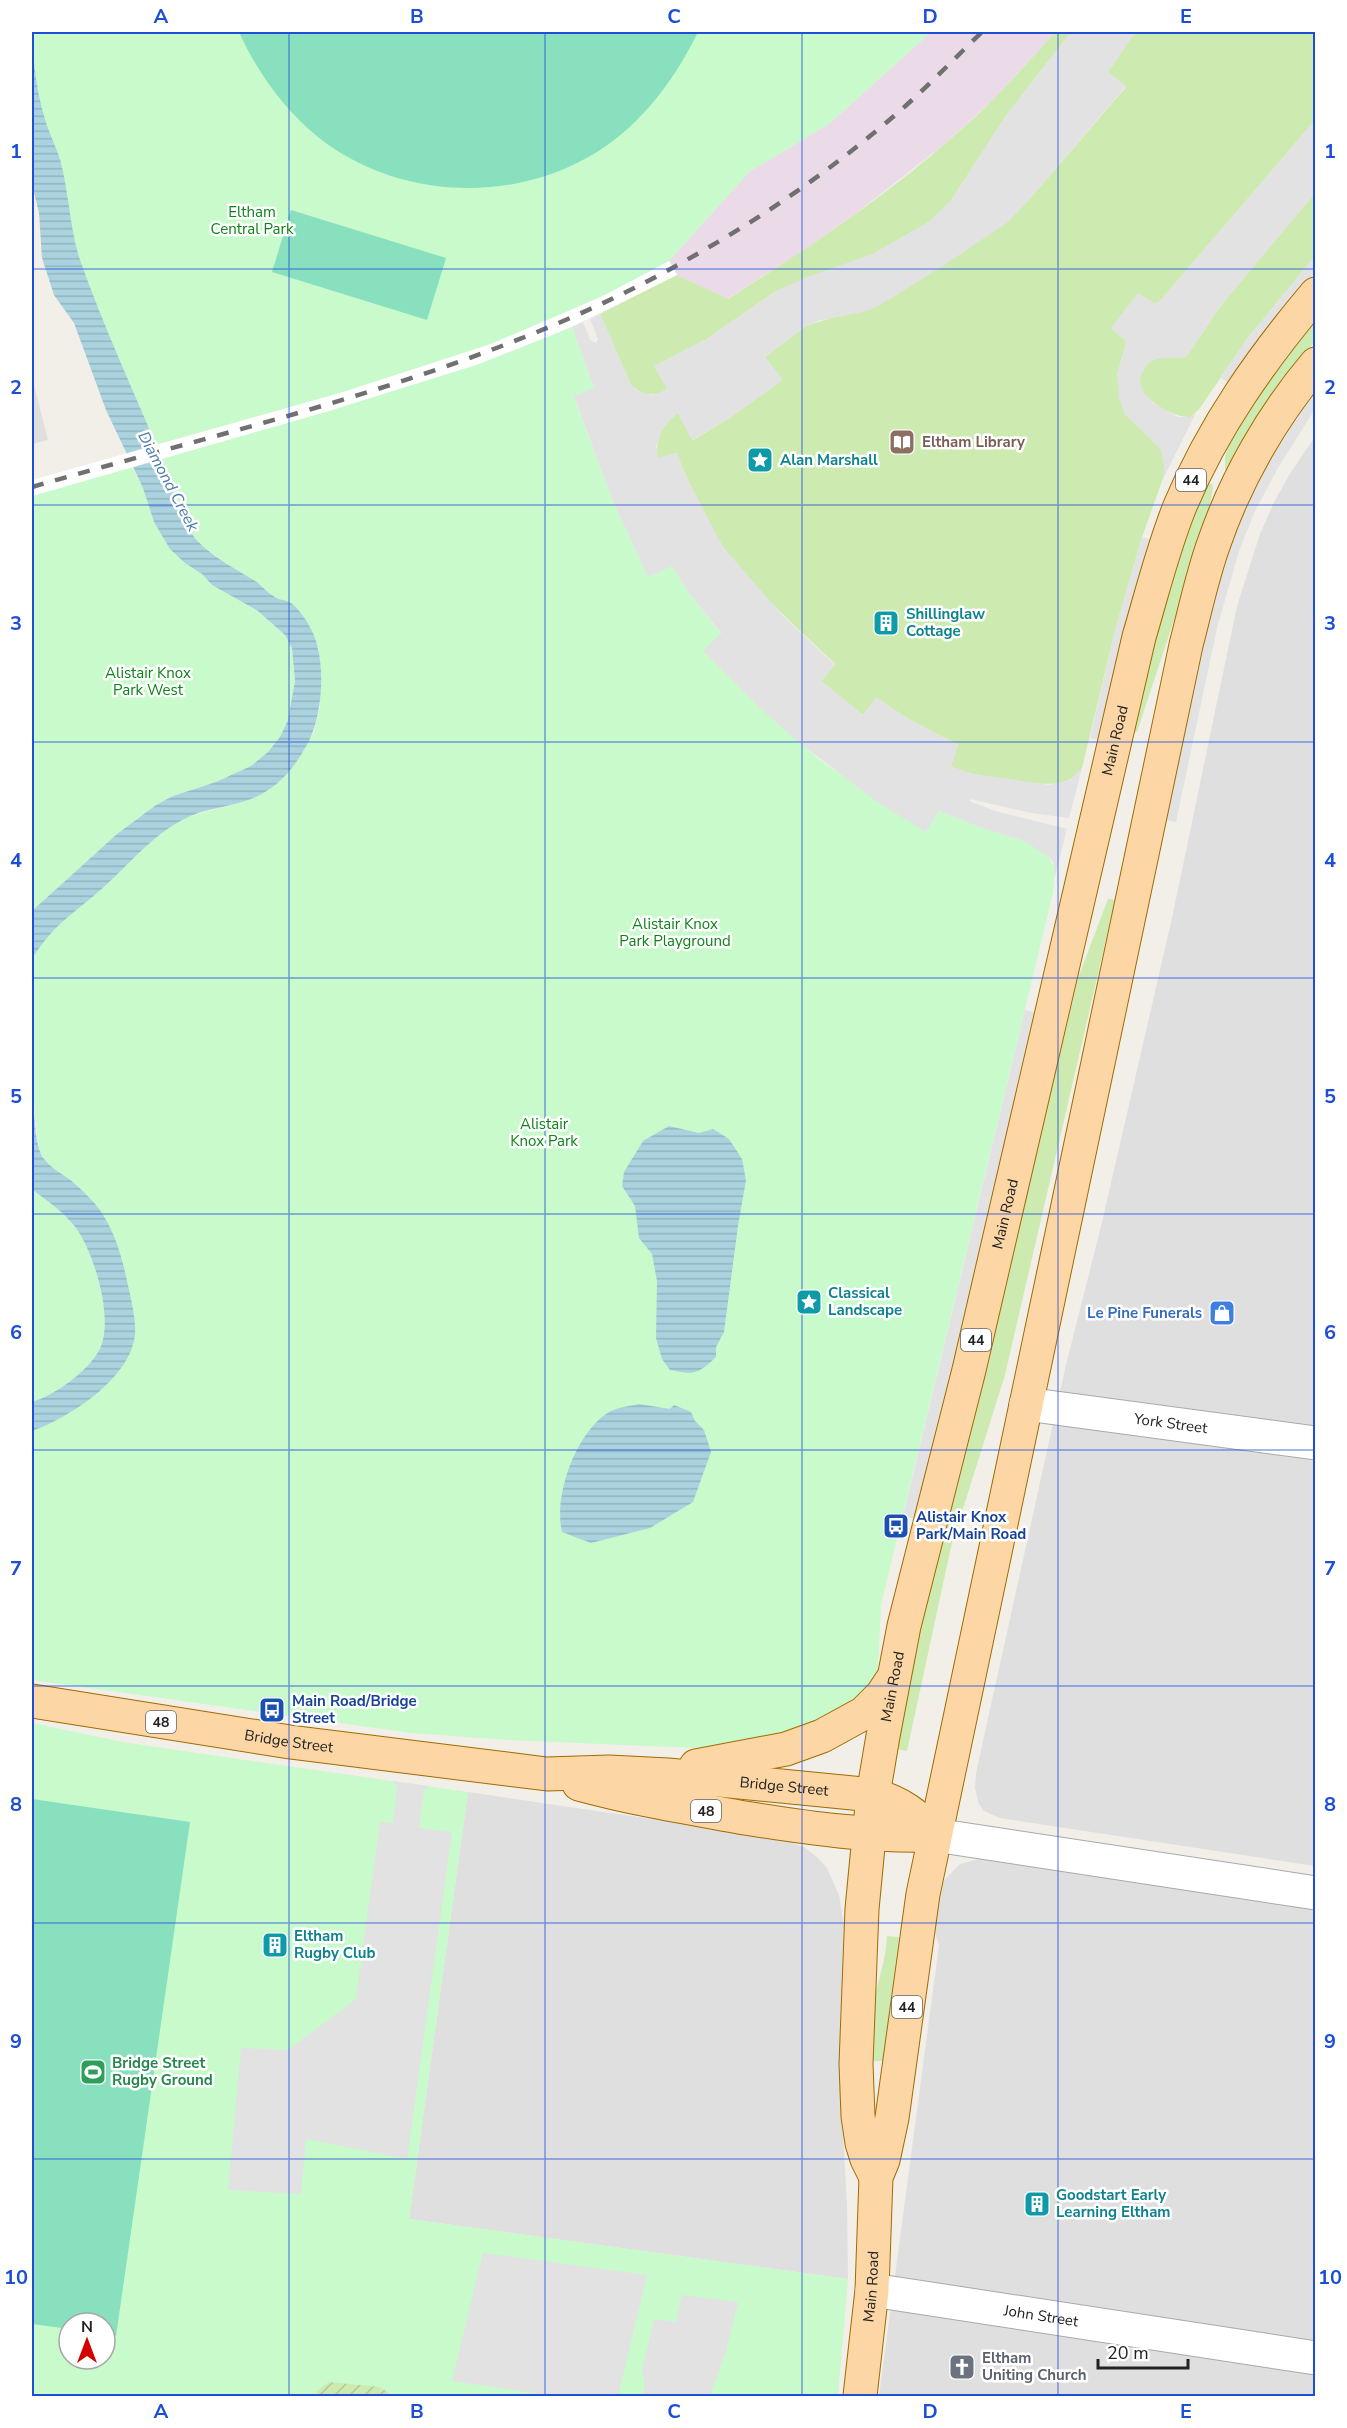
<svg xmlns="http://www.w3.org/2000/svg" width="1347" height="2428" viewBox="0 0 1347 2428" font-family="'Nunito Sans',sans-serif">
  <defs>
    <pattern id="garden-furrows" width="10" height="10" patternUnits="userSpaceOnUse" patternTransform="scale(1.5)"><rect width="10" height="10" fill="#cdebb0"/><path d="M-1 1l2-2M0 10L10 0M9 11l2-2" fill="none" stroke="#b0c997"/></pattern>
    <pattern id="water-rules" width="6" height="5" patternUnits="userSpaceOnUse" patternTransform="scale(1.5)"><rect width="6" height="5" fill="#aad3df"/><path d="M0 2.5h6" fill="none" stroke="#92b5bf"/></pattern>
  </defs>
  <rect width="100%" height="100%" fill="#f2efe9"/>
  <path fill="#e0dfdf" d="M32 377 48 440 32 444Z
    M1315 437V1866L1000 1818 984 1811 979 1804 975 1788 976 1773 1065 1369 1102 1222 1172 918 1237 606 1260 534 1274 502 1291 472Z
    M468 1792 774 1837 804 1847 816 1856 827 1868 839 1895 844 1924 839 2058 847 2206 848 2279 409 2219Z
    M983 1858 1315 1909V2396H879L939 1945 932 1924 940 1886 946 1878 960 1864Z"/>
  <path fill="#ebdbe8" d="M931 32H1055L995 98 946 143 855 214 795 256 727 299 677 275 669 261 749 172 829 124Z"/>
  <path fill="#cdebb0" d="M1055 32H1071L1008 113 950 202 929 222 873 254 776 291 707 339 654 366 668 389C654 397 643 396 631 385L600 314 677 275 728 299C814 244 899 188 974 118 1003 91 1029 61 1055 32Z
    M1135 32H1315V120L1159 302 1111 328 1125 340 1126 344 1117 375 1125 414 1160 448 1163 456 1165 473 1142 537 1115 631 1082 768C1076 777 1069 781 1059 783 1040 787 965 776 951 766L958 745 905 717 877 698 863 715 821 681 835 664C797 627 755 592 724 548 704 520 689 485 677 453L659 458 657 457C656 439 662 423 678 413L693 440 731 417 782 380 765 357 806 326 831 318 1028 201 1126 87 1108 72Z
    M1315 193V256L1247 339 1200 408 1191 417C1168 419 1117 385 1149 362 1158 356 1176 358 1186 357L1222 304Z
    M1315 317V341L1283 383 1227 473 1225 469V458L1231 433Z
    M1207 483 1212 484 1213 487 1208 517 1137 732H1133L1155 639 1181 548Z
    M1108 899 1115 900 1005 1375 951 1547 907 1751 896 1749 909 1673 927 1598 981 1387 1078 978Z
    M887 1936 899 1937 883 2061H872L873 2005 885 1955Z"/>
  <path fill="#c8facc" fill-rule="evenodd" d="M32 32H931L829 124 749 172 669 261 640 278 572 310 491 344 340 393 137 450 32 152Z
    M572 327 594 388 574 397 611 497 648 577 672 565 689 593 721 634 704 651 756 704 821 761 926 832 939 811 979 827 1024 841 1042 850 1048 856 1055 869 1053 893 881 1605 878 1666 870 1690 809 1730 719 1749 508 1740 411 1733 32 1680V1431L60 1418 95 1395 121 1369 134 1316 125 1273 110 1229 44 1159 39 1148 32 1093V959L41 944 55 927 105 886 130 860 165 830 187 817 249 800 294 766 314 732 320 707 319 649 290 603 276 598 258 583 235 570 204 547 192 534 181 511 162 459 438 377 479 364Z
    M132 467 143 488 154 522 185 563 202 574 212 585 258 611 285 635 292 648 295 681 288 720 280 737 268 752 251 766 216 782 173 796 156 805 117 834 32 911V496Z
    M32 1189C48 1202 63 1211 76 1228 94 1253 113 1316 101 1346 93 1368 54 1396 32 1402Z
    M32 1723 128 1743 468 1792 409 2219 848 2279 838 2396H32ZM69 2323H105V2359H69Z"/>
  <path fill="url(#garden-furrows)" d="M329 2382 380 2387 388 2392 389 2396H320L316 2392Z"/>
  <path fill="#88e0be" d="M239 32H698C675 79 642 124 597 152 512 205 396 199 318 137 284 110 256 70 239 32Z
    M291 210 446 258 427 320 272 272Z
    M32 1799 190 1822 116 2336 105 2334V2323H69V2329L32 2324Z"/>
  <path fill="#e2e2e2" d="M1071 32H1135L1108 72 1126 86 1028 201 1008 222 943 266 880 305 864 312 821 320 806 326 765 357 783 380 731 417 692 440 678 413 664 426 656 446 659 458 677 453 686 476 723 547 784 617 835 665 821 681 863 715 876 697 905 717 958 745 951 766 969 773 1049 785 1070 780 1082 768 1069 818 1031 813 970 799 969 801 995 811 1067 829 1055 877 1053 862 1048 856 1024 841 979 827 939 811 926 832 877 802 796 740 756 704 703 651 721 633 689 593 672 566 648 577 611 497 574 396 594 388 572 327 583 322 590 340 596 343 598 339 590 319 600 314 631 385 637 391 652 395 668 390 654 366 707 339 776 291 807 277 873 254 929 222 950 202 1008 113Z
    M1315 120V193L1222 304 1186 357 1156 359 1149 362 1141 375 1140 383 1143 391 1153 403 1178 417H1191L1196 413 1163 479 1164 464 1160 448 1125 414 1119 399 1117 375 1126 344 1125 340 1111 328 1138 293 1154 303 1159 302Z
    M1315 256V272L1228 383 1220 377 1247 339Z
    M1315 389V409L1278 468 1255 511 1239 551 1217 628 1176 822 1165 820 1193 677 1227 550 1256 484 1273 453Z
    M1142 537 1153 540 1101 740 1090 738 1115 631Z
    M1025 1010 1037 1013 950 1381 915 1519 903 1516Z
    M393 1781 429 1786 424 1790 419 1828 452 1832 407 2159 306 2139 301 2194 228 2190 241 2048 288 2050 356 1999 380 1822 393 1823 397 1786Z
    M483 2253 647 2275 618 2396H555L452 2381Z
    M682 2295 738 2302 726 2351 710 2396H642L645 2385 642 2370 654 2319 676 2322Z"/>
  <path fill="url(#water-rules)" d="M32 39C34 67 37 93 45 119 49 134 57 148 61 163 69 195 70 229 80 260 104 328 134 392 162 459 172 483 177 512 192 534 206 554 236 569 257 582 263 587 268 593 275 597 279 600 286 600 291 603 299 609 307 621 312 631 327 661 323 720 305 748 293 770 275 790 251 799 230 807 205 808 184 819 153 835 131 862 105 886 75 913 54 923 32 959V911L117 834 156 805 173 796 216 782 251 766 268 752 280 737 288 720 295 681 292 648 285 635 258 611 212 585 202 574 185 563 170 549 154 522 143 488 106 410 74 323 54 295 42 258 39 213 32 184Z
    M32 1093C35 1112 34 1140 42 1156 49 1168 64 1174 74 1183 81 1189 90 1198 96 1205 113 1226 122 1256 127 1281 131 1299 136 1317 135 1335 130 1379 69 1418 32 1431V1402C54 1396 93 1368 101 1346 113 1316 94 1253 76 1228 63 1211 48 1202 32 1189Z
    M669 1126 699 1133 713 1129 729 1139 742 1159 746 1180 738 1226 724 1332 716 1347V1357C698 1374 695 1375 670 1370L662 1359 656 1338 657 1281 652 1254 639 1238 635 1206 622 1186 624 1172 643 1141Z
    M639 1404 670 1409 674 1405 691 1412 695 1421 704 1430 711 1452 693 1502 650 1528 591 1543 562 1532C553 1495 577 1429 611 1411 619 1407 631 1406 639 1404Z"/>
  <path fill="#fff" d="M669 261 677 275 569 328 479 364 326 412 32 496V480L340 393 491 344 603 296Z"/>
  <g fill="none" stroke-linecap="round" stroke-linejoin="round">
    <g stroke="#a9a9a9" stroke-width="35">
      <g id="minor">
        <path id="s1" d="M1026 1404 1316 1443"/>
        <path d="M935 1835 1316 1893"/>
        <path id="s2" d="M872 2290 1316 2358"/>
      </g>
    </g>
    <g stroke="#a06b00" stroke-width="35">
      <g id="major">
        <path id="s3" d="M32 1701 290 1742 547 1774 609 1772 668 1775 873 1795C900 1802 917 1815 935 1835"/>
        <path d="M696 1766 786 1749 822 1736 864 1713 882 1695 892 1680"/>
        <path d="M579 1784C634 1799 689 1808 745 1818 808 1828 871 1837 935 1835"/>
        <path id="s4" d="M876 2177 867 2159 862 2143 858 2116 856 2064 862 1909 873 1795 883 1736 904 1626 969 1370 1139 637C1152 593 1163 548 1180 506 1213 427 1261 359 1316 294"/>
        <path id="s5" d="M860 2396 872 2290 876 2177 883 2160 892 2118 923 1894 1186 645C1195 611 1202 576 1214 543 1236 479 1272 416 1316 364"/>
      </g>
    </g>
    <use href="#minor" stroke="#fff" stroke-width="33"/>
    <use href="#major" stroke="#fcd6a4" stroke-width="33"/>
    <path stroke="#707070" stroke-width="4.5" stroke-dasharray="12 12" stroke-linecap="butt" d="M32 487C260 421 497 372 704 250 774 210 840 163 901 110 929 85 955 58 982 32"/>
  </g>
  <path fill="none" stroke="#1d4ed8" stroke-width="1.5" stroke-opacity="0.55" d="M289 32V2396M545 32V2396M802 32V2396M1058 32V2396M32 269H1316M32 505H1316M32 742H1316M32 978H1316M32 1214H1316M32 1450H1316M32 1686H1316M32 1923H1316M32 2159H1316"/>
  <defs>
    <g id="library-square" transform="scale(1.35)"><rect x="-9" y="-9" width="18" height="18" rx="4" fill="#8d6e63" stroke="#fff"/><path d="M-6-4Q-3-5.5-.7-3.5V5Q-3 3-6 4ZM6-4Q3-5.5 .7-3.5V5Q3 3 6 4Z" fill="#fff"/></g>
    <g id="sight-square" transform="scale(1.35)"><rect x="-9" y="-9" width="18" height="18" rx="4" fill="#0f9aa8" stroke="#fff"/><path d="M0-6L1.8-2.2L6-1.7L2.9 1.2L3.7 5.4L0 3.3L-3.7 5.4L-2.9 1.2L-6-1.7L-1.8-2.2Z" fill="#fff"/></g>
    <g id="building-square" transform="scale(1.35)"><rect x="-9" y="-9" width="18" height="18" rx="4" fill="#0f9aa8" stroke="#fff"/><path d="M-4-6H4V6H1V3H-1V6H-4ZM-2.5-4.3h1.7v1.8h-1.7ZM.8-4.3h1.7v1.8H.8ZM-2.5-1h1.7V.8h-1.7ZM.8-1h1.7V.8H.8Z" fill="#fff"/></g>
    <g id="shop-square" transform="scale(1.35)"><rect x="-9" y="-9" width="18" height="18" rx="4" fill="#3f7fe0" stroke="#fff"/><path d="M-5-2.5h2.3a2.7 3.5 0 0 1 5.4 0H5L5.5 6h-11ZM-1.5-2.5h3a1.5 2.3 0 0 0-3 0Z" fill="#fff"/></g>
    <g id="bus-square" transform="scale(1.35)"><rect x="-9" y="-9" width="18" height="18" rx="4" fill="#1a4fb4" stroke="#fff"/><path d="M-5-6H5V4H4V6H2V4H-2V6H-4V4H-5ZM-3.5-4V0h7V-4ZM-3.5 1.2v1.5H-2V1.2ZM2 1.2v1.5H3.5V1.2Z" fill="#fff"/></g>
    <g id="stadium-square" transform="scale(1.35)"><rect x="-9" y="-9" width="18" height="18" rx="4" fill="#2e9e5b" stroke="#fff"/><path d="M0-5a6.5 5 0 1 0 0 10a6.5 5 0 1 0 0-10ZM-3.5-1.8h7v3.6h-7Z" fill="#fff"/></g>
    <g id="church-square" transform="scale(1.35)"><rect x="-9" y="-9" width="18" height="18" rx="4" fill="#6b7280" stroke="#fff"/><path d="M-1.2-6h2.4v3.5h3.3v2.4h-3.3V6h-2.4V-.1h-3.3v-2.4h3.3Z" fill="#fff"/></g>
  </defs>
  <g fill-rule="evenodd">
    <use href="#library-square" x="902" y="442"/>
    <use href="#sight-square" x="760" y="460"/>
    <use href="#building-square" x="886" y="623"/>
    <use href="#sight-square" x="809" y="1302"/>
    <use href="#shop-square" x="1222" y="1313"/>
    <use href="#bus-square" x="896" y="1526"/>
    <use href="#bus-square" x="272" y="1710"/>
    <use href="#building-square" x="275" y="1945"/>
    <use href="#stadium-square" x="93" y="2072"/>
    <use href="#building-square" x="1037" y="2204"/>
    <use href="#church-square" x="962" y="2367"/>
  </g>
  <g text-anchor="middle" stroke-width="5" stroke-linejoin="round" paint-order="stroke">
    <g fill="#fff" stroke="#646464" stroke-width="1.5">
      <rect x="1176" y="469" width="30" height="22" rx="4.5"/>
      <rect x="961" y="1329" width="30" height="22" rx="4.5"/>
      <rect x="146" y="1711" width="30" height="22" rx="4.5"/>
      <rect x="691" y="1800" width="30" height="22" rx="4.5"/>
      <rect x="892" y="1996" width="30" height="22" rx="4.5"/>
    </g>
    <g font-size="14" font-weight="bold" fill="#222">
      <text x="1191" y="485">44</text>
      <text x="976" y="1345">44</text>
      <text x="161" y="1727">48</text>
      <text x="706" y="1816">48</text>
      <text x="907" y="2012">44</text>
    </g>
    <g font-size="15" fill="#0c8416" stroke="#fff">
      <text x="252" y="217">Eltham<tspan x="252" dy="17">Central Park</tspan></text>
      <text x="148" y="678">Alistair Knox<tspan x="148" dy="17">Park West</tspan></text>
      <text x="675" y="929">Alistair Knox<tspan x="675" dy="17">Park Playground</tspan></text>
      <text x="544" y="1129">Alistair<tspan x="544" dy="17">Knox Park</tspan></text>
    </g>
    <g font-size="15" font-weight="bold" fill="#785e54" stroke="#fff" text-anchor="start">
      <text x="922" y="447">Eltham Library</text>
    </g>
    <g font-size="15" font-weight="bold" fill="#0d838f" stroke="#fff" text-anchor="start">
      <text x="780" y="465">Alan Marshall</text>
      <text x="906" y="619">Shillinglaw<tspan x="906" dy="17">Cottage</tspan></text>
      <text x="828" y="1298">Classical<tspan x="828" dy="17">Landscape</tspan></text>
      <text x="294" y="1941">Eltham<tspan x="294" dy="17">Rugby Club</tspan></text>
      <text x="1056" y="2200">Goodstart Early<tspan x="1056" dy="17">Learning Eltham</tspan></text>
    </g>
    <g font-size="15" fill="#222" stroke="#fff">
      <text dy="5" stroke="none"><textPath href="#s4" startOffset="1468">Main Road</textPath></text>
      <text dy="5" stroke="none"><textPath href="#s4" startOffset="982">Main Road</textPath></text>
      <text dy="5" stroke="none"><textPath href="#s1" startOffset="146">York Street</textPath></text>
      <text dy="5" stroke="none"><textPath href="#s4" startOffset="496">Main Road</textPath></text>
      <text dy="5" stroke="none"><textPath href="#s3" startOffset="260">Bridge Street</textPath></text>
      <text dy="5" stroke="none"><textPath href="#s3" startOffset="758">Bridge Street</textPath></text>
      <text dy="5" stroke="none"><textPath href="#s5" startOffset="110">Main Road</textPath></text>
      <text dy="5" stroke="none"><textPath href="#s2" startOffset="171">John Street</textPath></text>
    </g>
    <g font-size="15" font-weight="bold" fill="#366cbe" stroke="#fff" text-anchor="end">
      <text x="1202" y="1318">Le Pine Funerals</text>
    </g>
    <g font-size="15" font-weight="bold" fill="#164399" stroke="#fff" text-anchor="start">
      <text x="916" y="1522">Alistair Knox<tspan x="916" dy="17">Park/Main Road</tspan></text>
      <text x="292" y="1706">Main Road/Bridge<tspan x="292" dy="17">Street</tspan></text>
    </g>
    <g font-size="15" font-weight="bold" fill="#27864d" stroke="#fff" text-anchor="start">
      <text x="112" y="2068">Bridge Street<tspan x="112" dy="17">Rugby Ground</tspan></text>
    </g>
    <g font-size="15" font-weight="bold" fill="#5b616d" stroke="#fff" text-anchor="start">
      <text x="982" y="2363">Eltham<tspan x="982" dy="17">Uniting Church</tspan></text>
    </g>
    <g font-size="16" font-style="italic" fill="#4a7aab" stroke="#fff">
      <text transform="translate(169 481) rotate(62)" y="6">Diamond Creek</text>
    </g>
  </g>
  <rect width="1347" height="2428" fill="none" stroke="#ffffff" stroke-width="66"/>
  <g transform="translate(87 2341)"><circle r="28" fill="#ffffff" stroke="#a7a7a7" stroke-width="1.5"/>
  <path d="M0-4.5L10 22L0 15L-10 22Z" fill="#d40000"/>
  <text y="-9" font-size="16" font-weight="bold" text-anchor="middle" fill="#222222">N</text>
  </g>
  <path d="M1098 2359v9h90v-9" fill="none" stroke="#222222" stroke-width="3"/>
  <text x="1107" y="2359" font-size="18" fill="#222222" stroke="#ffffff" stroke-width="4.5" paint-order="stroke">20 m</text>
  <rect x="33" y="33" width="1281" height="2362" fill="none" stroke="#1d4ed8" stroke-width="2"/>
  <g font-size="20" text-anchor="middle" font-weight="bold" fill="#1d4ed8">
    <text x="161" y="23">A</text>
    <text x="417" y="23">B</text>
    <text x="674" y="23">C</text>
    <text x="930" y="23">D</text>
    <text x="1186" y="23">E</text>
    <text x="16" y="158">1</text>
    <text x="1330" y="158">1</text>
    <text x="16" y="394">2</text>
    <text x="1330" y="394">2</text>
    <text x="16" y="630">3</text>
    <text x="1330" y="630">3</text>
    <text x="16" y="867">4</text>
    <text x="1330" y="867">4</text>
    <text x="16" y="1103">5</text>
    <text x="1330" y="1103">5</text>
    <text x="16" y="1339">6</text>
    <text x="1330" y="1339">6</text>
    <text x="16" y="1575">7</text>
    <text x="1330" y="1575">7</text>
    <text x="16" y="1811">8</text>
    <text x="1330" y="1811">8</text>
    <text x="16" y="2048">9</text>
    <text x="1330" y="2048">9</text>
    <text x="16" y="2284">10</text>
    <text x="1330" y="2284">10</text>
    <text x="161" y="2418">A</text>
    <text x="417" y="2418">B</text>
    <text x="674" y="2418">C</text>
    <text x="930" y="2418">D</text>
    <text x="1186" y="2418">E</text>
  </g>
</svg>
